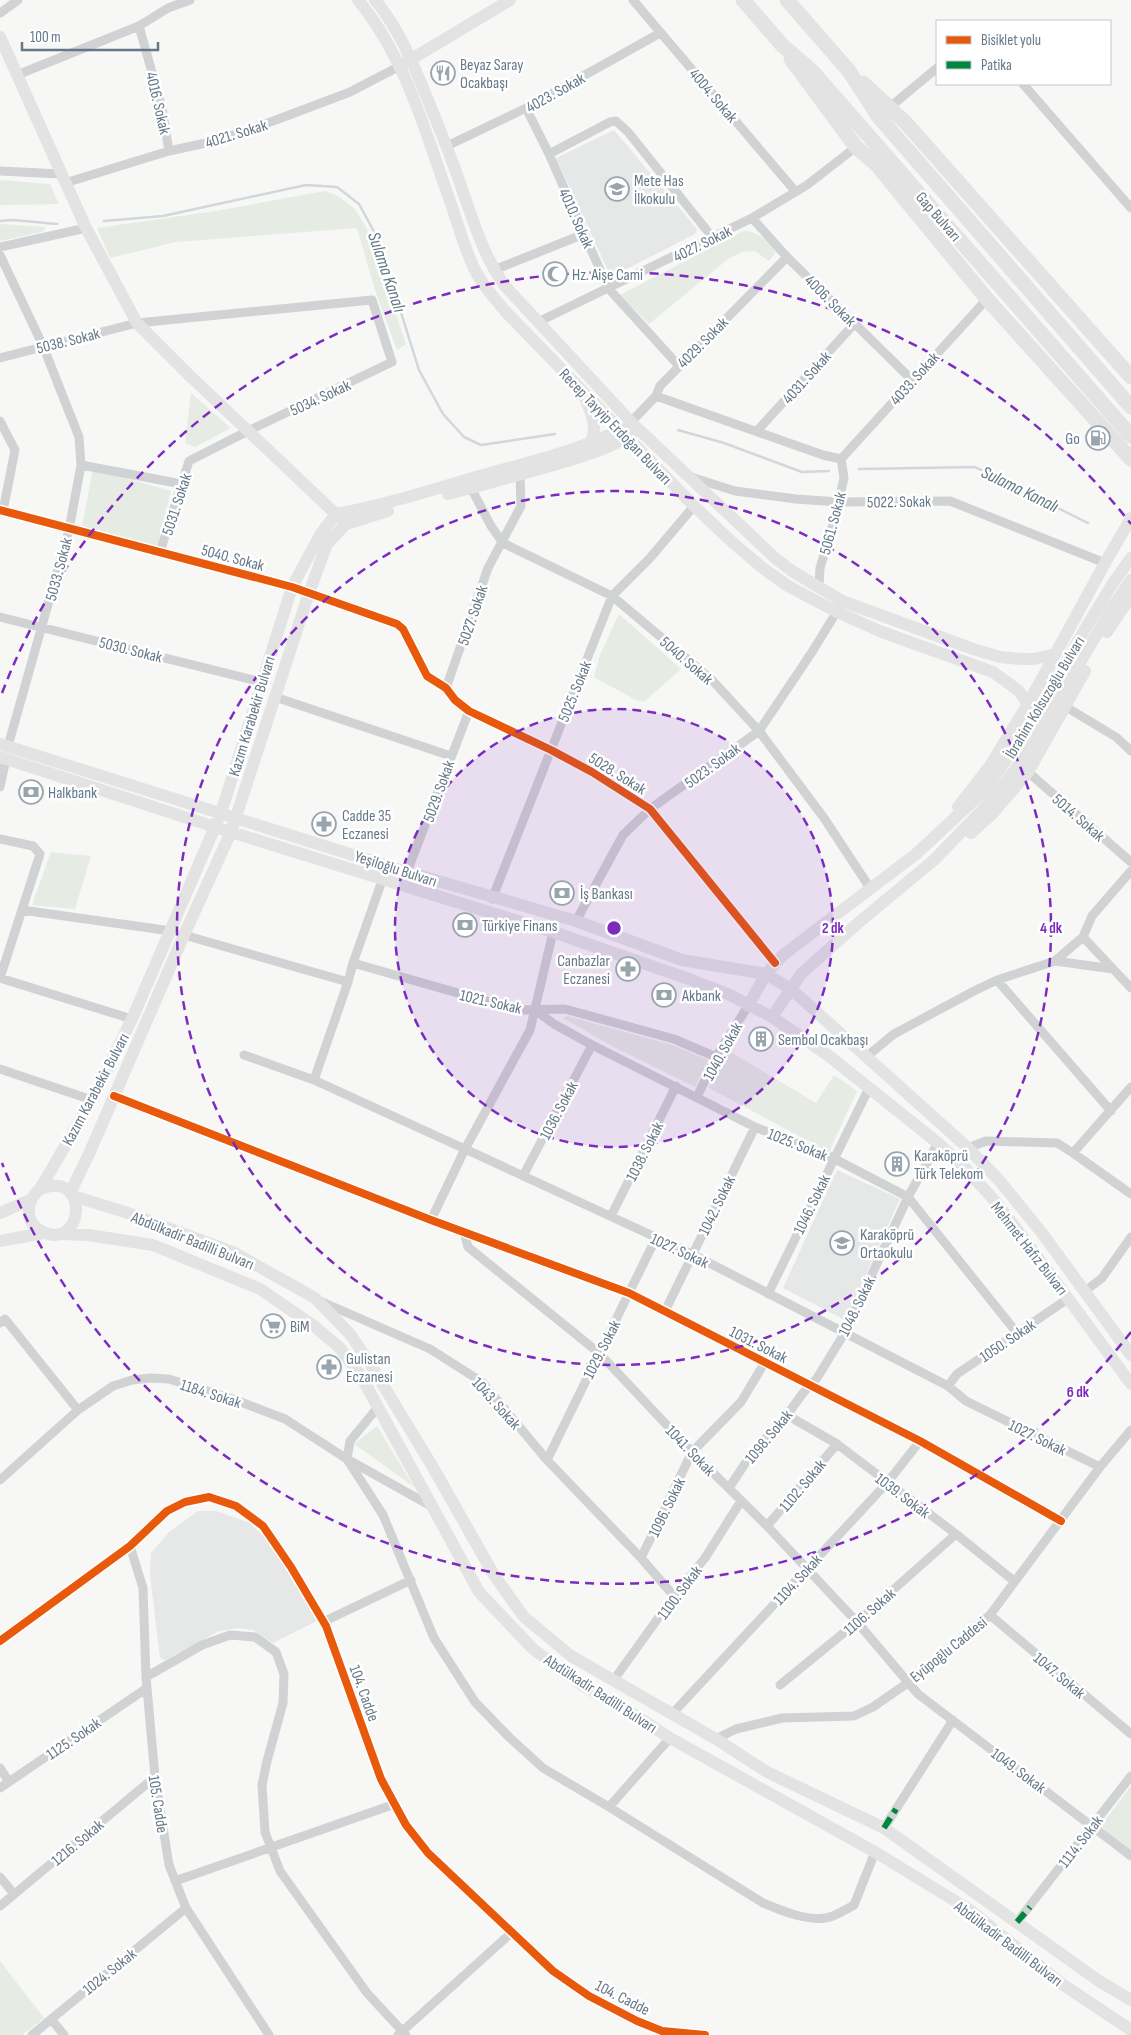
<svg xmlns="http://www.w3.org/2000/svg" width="1131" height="2035" viewBox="0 0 1131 2035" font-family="'Sofia Sans Condensed',sans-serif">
  <rect width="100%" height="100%" fill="#f7f7f6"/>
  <path fill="#e6e7e7" d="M614 130 697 229 695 234 611 277 556 158Z
    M837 1170 900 1199 845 1320 783 1288Z
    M198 1511H216L250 1523 265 1538 280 1559 317 1621 273 1643 253 1630 238 1628 219 1631 165 1660 160 1658 150 1575 151 1553 169 1532Z"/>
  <path fill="#e6ebe4" d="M0 180 50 184 59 204 0 205Z
    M325 191 338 196 354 208 366 227 406 344 397 350 375 290 358 231 355 228 176 242 110 258 97 228 216 211Z
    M0 224 46 227 42 232 0 241Z
    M743 231C759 231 765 240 776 252L769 261 755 251 742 252 728 259 649 324 620 295Z
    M191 393 231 428 195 447 185 443Z
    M93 469 171 491 157 548 82 526Z
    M619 614 681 669 644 702 636 700 594 677 600 655Z
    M51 852 91 856 75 909 32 905Z
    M567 1016 672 1045 708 1060 695 1087 612 1046 563 1018Z
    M729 1051 816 1103 834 1075 857 1091 829 1152 709 1088Z
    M377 1426 414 1487 354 1444Z
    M1131 1786V1851L1100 1827Z
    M0 1961 44 2018 22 2035H0Z"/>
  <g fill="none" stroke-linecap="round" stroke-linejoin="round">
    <path stroke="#d0d8db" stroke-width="2.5" d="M0 221 13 220 57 224
      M104 221 163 216 306 185 337 187 359 204 378 239 419 370 443 414 464 437 481 445 555 434
      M678 430 724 443 802 472 829 471
      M859 469 975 467 1088 523"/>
    <path stroke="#d1d2d3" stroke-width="9" d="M633 0 795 191
      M0 13 18 0
      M139 26 162 108 169 151
      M17 75 139 26 168 8 190 0
      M1023 84 1131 208
      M890 107 937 68
      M526 108 549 154 608 288 679 366
      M447 146 526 108 660 33
      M549 154 610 122 616 121 628 132 713 238
      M0 171 61 174
      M65 183 169 151 215 141 276 120 350 92 400 66
      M752 218 787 257 912 380
      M0 247 86 228
      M0 255 43 346 79 437 81 465 69 530 8 746
      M494 270 584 234
      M538 322 752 218 807 185 856 147
      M0 358 137 323 372 300 392 362 248 431 189 461 160 552
      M656 396 823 455 841 459
      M0 421 15 450 3 511
      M628 425 656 396 660 386 787 257
      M757 431 854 324
      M841 459 987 299
      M81 465 182 484
      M691 477 735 491 796 499 839 502 950 501 1105 563
      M469 484 491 526 503 543 612 596 712 680 759 731 824 818 870 888
      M0 510 292 587 397 624 403 629 427 676 446 688 455 700 469 711 551 750 592 772 650 809 775 963
      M819 587 820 568 836 514 844 478 841 459
      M0 617 262 682
      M446 688 488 568 521 506 520 476
      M275 697 451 756
      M1066 707 1116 737 1131 751
      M1028 772 1131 862
      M0 787 6 759
      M0 839 33 846 40 854 0 978
      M407 872 469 711
      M492 899 612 596 650 558 694 506
      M22 910 171 931
      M576 921 623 835 650 809 759 731 812 652 839 608
      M553 932 530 1030 465 1149 692 1254 948 1386 966 1401 1100 1467
      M184 935 348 982 353 963 383 878
      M1083 937 1131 988
      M1055 961 1113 969
      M353 963 517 1010 565 1009 674 1039 716 1057
      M0 978 132 1019
      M997 980 1111 1111
      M535 1010 554 1024 592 1045 755 1127 833 1158 908 1197 1017 1333
      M244 1055 314 1080 465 1149 431 1220
      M866 1057 894 1034 974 991 997 980 1055 961 1083 937 1092 916 1131 871
      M0 1069 92 1100
      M314 1080 348 982
      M114 1096 431 1220 629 1293 920 1441 1061 1521
      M697 1097 716 1057 748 1006
      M968 1148 986 1141 1057 1143 1073 1153 1131 1194
      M1073 1153 1131 1087
      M523 1176 592 1045
      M611 1216 676 1086
      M464 1232 468 1247 599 1353 692 1452 767 1526 857 1622 918 1694 1131 1856
      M1085 1291 1102 1278 1131 1237
      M768 1294 869 1088
      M320 1301 430 1349 482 1382 547 1460 641 1558 674 1596
      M665 1311 755 1127
      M0 1323 5 1319 78 1410
      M948 1386 957 1374 1069 1298
      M378 1407 350 1441 347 1459 383 1515 434 1638 475 1702 509 1737 543 1768 609 1807
      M787 1415 837 1444 956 1534 1014 1581
      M547 1460 656 1238
      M0 1480 78 1410 113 1386 132 1380 150 1378 169 1379 233 1399 285 1419 347 1459 431 1506
      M729 1488 750 1456 787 1415 803 1393 817 1378 844 1334 908 1197 938 1143
      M767 1526 837 1444
      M130 1546 143 1588 146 1677 155 1777 169 1865 186 1908 269 2035
      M641 1558 692 1452 741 1402 765 1362
      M990 1615 1131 1734
      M323 1622 411 1580
      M0 1641 130 1546 167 1511 185 1502 209 1497 236 1506 263 1526 291 1567 326 1626 381 1779 406 1825 428 1853 553 1971 589 1996 637 2021 662 2031 705 2035
      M146 1677 202 1645 230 1635 255 1637 276 1652 284 1674 283 1703 267 1761 262 1785 265 1832 280 1871 367 1993 406 2035
      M613 1681 674 1596 705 1558 741 1501
      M780 1685 857 1622 956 1534
      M672 1714 887 1483 920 1441
      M670 1738 609 1807 763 1903C782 1911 813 1924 833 1916 840 1913 847 1909 854 1905L875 1852
      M716 1739 736 1729 782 1718 854 1716 873 1707 909 1682 990 1615 1100 1467 1131 1430
      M0 1768 9 1782
      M0 1788 147 1688
      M884 1828 953 1720
      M0 1877 14 1894
      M175 1881 395 1804
      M0 1906 155 1777
      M1017 1922 1131 1776
      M51 2019 64 2035
      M32 2035 186 1908
      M398 2035 511 1933"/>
    <path stroke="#e3e3e4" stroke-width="12" d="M358 0C406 58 426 134 451 204 459 227 465 251 476 272 484 287 495 299 506 312L694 506 733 543 764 569 788 586 837 612 882 632 993 672 1019 691 1028 704
      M375 0C400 30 413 64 428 100 440 130 452 159 462 189 474 223 484 257 505 286L632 423 775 558 792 571 842 601 973 649 1000 657 1021 659H1034L1055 654
      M0 37 86 228 137 323 189 375 341 519
      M405 63 510 0
      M585 398C591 413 599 428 590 443
      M448 494C488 483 528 473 567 461 592 453 618 446 637 429
      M1107 632 1131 596
      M0 744 407 872 576 921 682 960 766 974 791 989 968 1148 998 1179 1042 1233 1131 1355
      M0 757 215 827 553 932 689 979 728 994 772 1017 829 1056 938 1143 964 1167 995 1201 1022 1236 1131 1384
      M958 807 990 766 1028 704 1105 563 1131 518
      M971 833 992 814 1028 772 1085 671
      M748 1006 766 974 783 955 916 854 985 790 1023 736 1084 631 1113 583 1131 558
      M772 1017 801 974 857 924 934 860 993 799 1026 755 1112 608 1131 580
      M40 1189C91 1169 84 1251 43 1232 23 1223 26 1200 40 1189L92 1100 132 1019 221 813 292 587 320 535 336 514C386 505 434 489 483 475 529 462 578 451 621 429
      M70 1193 89 1154 184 935 231 832 309 593 327 544 346 524 388 511
      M73 1196 128 1213 233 1252 315 1298 350 1334 369 1362 431 1464 494 1575 524 1617 571 1656 716 1739 767 1772 884 1828 1099 1981 1131 2000
      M0 1213 30 1200
      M59 1234 88 1235 153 1245 260 1289 314 1326 339 1347 361 1376 479 1592 533 1649 582 1685 630 1712 670 1738 875 1852 970 1910 1062 1984 1131 2030
      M0 1241 43 1233"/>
    <path stroke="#e3e3e4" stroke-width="15" d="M743 0 782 45 812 71 1131 436
      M787 0 849 71 878 116 1131 407
      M791 59 856 147 876 164 987 299 1131 459
      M863 83 905 122 1131 377"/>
    <path stroke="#00873e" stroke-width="6" stroke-dasharray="12 6" stroke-linecap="butt" d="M884 1828 896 1809
      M1017 1922 1030 1907"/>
    <g stroke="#fff" stroke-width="11">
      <path id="cycleway" d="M0 510 292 587 397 624 403 629 427 676 446 688 455 700 469 711 551 750 592 772 650 809 775 963
        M114 1096 431 1220 629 1293 920 1441 1061 1521
        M0 1641 130 1546 167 1511 185 1502 209 1497 236 1506 263 1526 291 1567 326 1626 381 1779 406 1825 428 1853 553 1971 589 1996 637 2021 662 2031 705 2035"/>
    </g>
    <use href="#cycleway" stroke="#e8590c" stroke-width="8"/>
  </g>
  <circle cx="614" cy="928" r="219" fill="#7b2cbf" fill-opacity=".12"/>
  <g fill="none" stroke="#7b2cbf" stroke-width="2.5" stroke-dasharray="9 6">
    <circle cx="614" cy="928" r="219"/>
    <circle cx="614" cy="928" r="437"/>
    <path d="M1131 1332A656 656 0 0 1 2 1163M2 693A656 656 0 0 1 1131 524"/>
  </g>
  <defs>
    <g id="restaurant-ring" transform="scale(1.25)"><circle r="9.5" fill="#fff" stroke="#98a4ae" stroke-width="1.5"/><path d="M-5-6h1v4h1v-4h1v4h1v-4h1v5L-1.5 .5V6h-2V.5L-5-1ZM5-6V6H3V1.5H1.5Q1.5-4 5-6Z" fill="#98a4ae"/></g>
    <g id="school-ring" transform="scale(1.25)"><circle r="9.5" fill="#fff" stroke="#98a4ae" stroke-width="1.5"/><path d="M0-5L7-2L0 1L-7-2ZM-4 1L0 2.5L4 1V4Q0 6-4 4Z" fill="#98a4ae"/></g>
    <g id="mosque-ring" transform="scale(1.25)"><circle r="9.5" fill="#fff" stroke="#98a4ae" stroke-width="1.5"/><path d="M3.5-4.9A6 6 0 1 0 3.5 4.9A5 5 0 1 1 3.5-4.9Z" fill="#98a4ae"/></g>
    <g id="fuel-ring" transform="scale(1.25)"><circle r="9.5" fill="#fff" stroke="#98a4ae" stroke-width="1.5"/><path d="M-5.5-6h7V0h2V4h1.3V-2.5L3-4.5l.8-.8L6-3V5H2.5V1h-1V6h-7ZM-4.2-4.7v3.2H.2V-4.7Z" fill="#98a4ae"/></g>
    <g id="bank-ring" transform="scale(1.25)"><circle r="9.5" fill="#fff" stroke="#98a4ae" stroke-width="1.5"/><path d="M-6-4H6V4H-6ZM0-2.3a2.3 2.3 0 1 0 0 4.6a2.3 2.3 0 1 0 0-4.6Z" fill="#98a4ae"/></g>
    <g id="pharmacy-ring" transform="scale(1.25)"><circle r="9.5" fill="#fff" stroke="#98a4ae" stroke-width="1.5"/><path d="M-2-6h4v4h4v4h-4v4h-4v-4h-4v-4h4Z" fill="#98a4ae"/></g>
    <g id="building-ring" transform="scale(1.25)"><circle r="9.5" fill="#fff" stroke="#98a4ae" stroke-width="1.5"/><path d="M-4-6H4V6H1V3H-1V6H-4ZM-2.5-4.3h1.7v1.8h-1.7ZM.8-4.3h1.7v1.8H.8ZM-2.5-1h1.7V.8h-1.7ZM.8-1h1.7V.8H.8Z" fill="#98a4ae"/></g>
    <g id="supermarket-ring" transform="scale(1.25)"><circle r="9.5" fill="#fff" stroke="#98a4ae" stroke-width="1.5"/><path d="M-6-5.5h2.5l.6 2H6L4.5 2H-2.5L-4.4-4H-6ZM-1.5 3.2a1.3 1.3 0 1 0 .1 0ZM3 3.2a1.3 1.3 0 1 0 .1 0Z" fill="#98a4ae"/></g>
  </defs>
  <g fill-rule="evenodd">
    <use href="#restaurant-ring" x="443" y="73"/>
    <use href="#school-ring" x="617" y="189"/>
    <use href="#mosque-ring" x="555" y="274"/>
    <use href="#fuel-ring" x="1098" y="438"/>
    <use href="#bank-ring" x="31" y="792"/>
    <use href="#pharmacy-ring" x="324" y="824"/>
    <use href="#bank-ring" x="562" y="893"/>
    <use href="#bank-ring" x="465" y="925"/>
    <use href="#pharmacy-ring" x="628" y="969"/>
    <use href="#bank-ring" x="664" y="995"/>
    <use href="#building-ring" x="761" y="1039"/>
    <use href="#building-ring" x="897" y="1164"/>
    <use href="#school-ring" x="842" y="1243"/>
    <use href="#supermarket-ring" x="273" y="1326"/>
    <use href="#pharmacy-ring" x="329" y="1367"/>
  </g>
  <g text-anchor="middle" stroke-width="5" stroke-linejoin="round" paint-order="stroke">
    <g font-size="16" fill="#657888" stroke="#fff" text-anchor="start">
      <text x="460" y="70">Beyaz Saray<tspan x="460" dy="18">Ocakbaşı</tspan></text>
      <text x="634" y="186">Mete Has<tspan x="634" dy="18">İlkokulu</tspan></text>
      <text x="572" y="280">Hz. Aişe Cami</text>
      <text x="1080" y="444" text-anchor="end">Go</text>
      <text x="48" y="798">Halkbank</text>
      <text x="342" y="821">Cadde 35<tspan x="342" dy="18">Eczanesi</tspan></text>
      <text x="580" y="899">İş Bankası</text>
      <text x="482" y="931">Türkiye Finans</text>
      <text x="610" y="966" text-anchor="end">Canbazlar<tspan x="610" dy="18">Eczanesi</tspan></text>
      <text x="682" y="1001">Akbank</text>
      <text x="778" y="1045">Sembol Ocakbaşı</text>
      <text x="914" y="1161">Karaköprü<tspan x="914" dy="18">Türk Telekom</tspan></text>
      <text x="860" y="1240">Karaköprü<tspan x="860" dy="18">Ortaokulu</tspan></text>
      <text x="290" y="1332">BiM</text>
      <text x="346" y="1364">Gulistan<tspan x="346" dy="18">Eczanesi</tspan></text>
    </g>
    <g font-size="16" fill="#657888" stroke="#fff">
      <text transform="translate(555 92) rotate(-29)" y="6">4023. Sokak</text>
      <text transform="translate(714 95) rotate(50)" y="6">4004. Sokak</text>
      <text transform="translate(159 103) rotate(77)" y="6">4016. Sokak</text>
      <text transform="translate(236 133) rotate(-17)" y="6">4021. Sokak</text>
      <text transform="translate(939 216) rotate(49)" y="6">Gap Bulvarı</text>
      <text transform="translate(577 218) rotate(66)" y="6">4010. Sokak</text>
      <text transform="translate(702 243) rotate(-26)" y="6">4027. Sokak</text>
      <text transform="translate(831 300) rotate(45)" y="6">4006. Sokak</text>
      <text transform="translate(68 340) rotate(-14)" y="6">5038. Sokak</text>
      <text transform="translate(702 342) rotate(-45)" y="6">4029. Sokak</text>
      <text transform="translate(806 377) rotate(-48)" y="6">4031. Sokak</text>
      <text transform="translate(914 378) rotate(-48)" y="6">4033. Sokak</text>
      <text transform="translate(320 397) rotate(-25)" y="6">5034. Sokak</text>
      <text transform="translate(616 426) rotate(46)" y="6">Recep Tayyip Erdoğan Bulvarı</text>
      <text transform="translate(899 501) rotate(-1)" y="6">5022. Sokak</text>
      <text transform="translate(176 504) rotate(-72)" y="6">5031. Sokak</text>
      <text transform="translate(832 523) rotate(-75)" y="6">5061. Sokak</text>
      <text transform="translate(233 557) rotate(15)" y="6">5040. Sokak</text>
      <text transform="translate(58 569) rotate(-75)" y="6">5033. Sokak</text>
      <text transform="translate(472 615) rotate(-71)" y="6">5027. Sokak</text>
      <text transform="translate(131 649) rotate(14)" y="6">5030. Sokak</text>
      <text transform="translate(687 660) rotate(41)" y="6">5040. Sokak</text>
      <text transform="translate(574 691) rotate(-68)" y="6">5025. Sokak</text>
      <text transform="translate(1044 697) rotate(-59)" y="6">İbrahim Kolsuzoğlu Bulvarı</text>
      <text transform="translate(251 716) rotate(-73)" y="6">Kazım Karabekir Bulvarı</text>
      <text transform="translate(712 765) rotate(-36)" y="6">5023. Sokak</text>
      <text transform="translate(618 773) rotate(32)" y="6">5028. Sokak</text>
      <text transform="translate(438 791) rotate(-70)" y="6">5029. Sokak</text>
      <text transform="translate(1079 817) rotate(41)" y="6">5014. Sokak</text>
      <text transform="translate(396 868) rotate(18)" y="6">Yeşiloğlu Bulvarı</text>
      <text transform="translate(491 1001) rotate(13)" y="6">1021. Sokak</text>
      <text transform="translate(722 1051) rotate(-61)" y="6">1040. Sokak</text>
      <text transform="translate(95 1089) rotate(-62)" y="6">Kazım Karabekir Bulvarı</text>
      <text transform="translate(558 1110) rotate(-62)" y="6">1036. Sokak</text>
      <text transform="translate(798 1144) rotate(22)" y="6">1025. Sokak</text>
      <text transform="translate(644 1151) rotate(-63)" y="6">1038. Sokak</text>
      <text transform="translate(811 1204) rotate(-64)" y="6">1046. Sokak</text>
      <text transform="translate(716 1205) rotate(-64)" y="6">1042. Sokak</text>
      <text transform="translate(193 1240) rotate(22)" y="6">Abdülkadir Badilli Bulvarı</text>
      <text transform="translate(1030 1248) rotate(52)" y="6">Mehmet Hafız Bulvarı</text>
      <text transform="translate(680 1250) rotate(25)" y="6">1027. Sokak</text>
      <text transform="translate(856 1306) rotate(-64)" y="6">1048. Sokak</text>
      <text transform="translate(1007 1340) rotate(-34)" y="6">1050. Sokak</text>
      <text transform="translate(759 1344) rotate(27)" y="6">1031. Sokak</text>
      <text transform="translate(601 1349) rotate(-63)" y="6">1029. Sokak</text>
      <text transform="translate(211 1393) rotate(18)" y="6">1184. Sokak</text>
      <text transform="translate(497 1403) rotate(48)" y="6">1043. Sokak</text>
      <text transform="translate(768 1436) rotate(-50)" y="6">1098. Sokak</text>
      <text transform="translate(1038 1437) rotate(26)" y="6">1027. Sokak</text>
      <text transform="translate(691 1450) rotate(46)" y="6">1041. Sokak</text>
      <text transform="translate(802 1485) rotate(-50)" y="6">1102. Sokak</text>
      <text transform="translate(903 1495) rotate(37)" y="6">1039. Sokak</text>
      <text transform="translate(666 1507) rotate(-64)" y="6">1096. Sokak</text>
      <text transform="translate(797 1579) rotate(-47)" y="6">1104. Sokak</text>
      <text transform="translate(679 1592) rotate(-53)" y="6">1100. Sokak</text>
      <text transform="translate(869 1611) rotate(-41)" y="6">1106. Sokak</text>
      <text transform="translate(948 1649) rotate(-39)" y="6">Eyüpoğlu Caddesi</text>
      <text transform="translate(1060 1675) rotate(40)" y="6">1047. Sokak</text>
      <text transform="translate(365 1693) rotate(70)" y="6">104. Cadde</text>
      <text transform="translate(601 1693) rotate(33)" y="6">Abdülkadir Badilli Bulvarı</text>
      <text transform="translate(73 1738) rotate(-34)" y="6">1125. Sokak</text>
      <text transform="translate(1019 1770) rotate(37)" y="6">1049. Sokak</text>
      <text transform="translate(159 1804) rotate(81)" y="6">105. Cadde</text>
      <text transform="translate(1080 1841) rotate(-52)" y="6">1114. Sokak</text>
      <text transform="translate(77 1842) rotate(-40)" y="6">1216. Sokak</text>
      <text transform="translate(1009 1943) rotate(37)" y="6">Abdülkadir Badilli Bulvarı</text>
      <text transform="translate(109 1971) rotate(-39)" y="6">1024. Sokak</text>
      <text transform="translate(623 1997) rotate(27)" y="6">104. Cadde</text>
    </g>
    <g font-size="18" font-style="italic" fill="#617983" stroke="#fff">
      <text transform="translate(387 272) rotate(71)" y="6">Sulama Kanalı</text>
      <text transform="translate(1020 489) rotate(26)" y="6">Sulama Kanalı</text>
    </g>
  </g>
  <circle cx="614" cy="928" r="8" fill="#7b2cbf" stroke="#fff" stroke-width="2.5"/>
  <g font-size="15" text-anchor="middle" font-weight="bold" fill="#7b2cbf" stroke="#fff" stroke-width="5" stroke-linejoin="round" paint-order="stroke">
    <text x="833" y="933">2 dk</text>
    <text x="1051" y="933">4 dk</text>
    <text x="1078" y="1397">6 dk</text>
  </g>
  <rect x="936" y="20" width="175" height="65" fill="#ffffff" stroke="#c1c9cf"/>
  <rect x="946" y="36" width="25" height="8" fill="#e8590c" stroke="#c1c9cf"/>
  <text x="981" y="45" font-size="15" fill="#657888">Bisiklet yolu</text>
  <rect x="946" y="61" width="25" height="8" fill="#00873e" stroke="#c1c9cf"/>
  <text x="981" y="70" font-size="15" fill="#657888">Patika</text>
  <path d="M22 42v8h136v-8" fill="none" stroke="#657888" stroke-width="2.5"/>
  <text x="30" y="42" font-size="15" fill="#657888" stroke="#ffffff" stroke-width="4" paint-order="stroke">100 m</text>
</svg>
